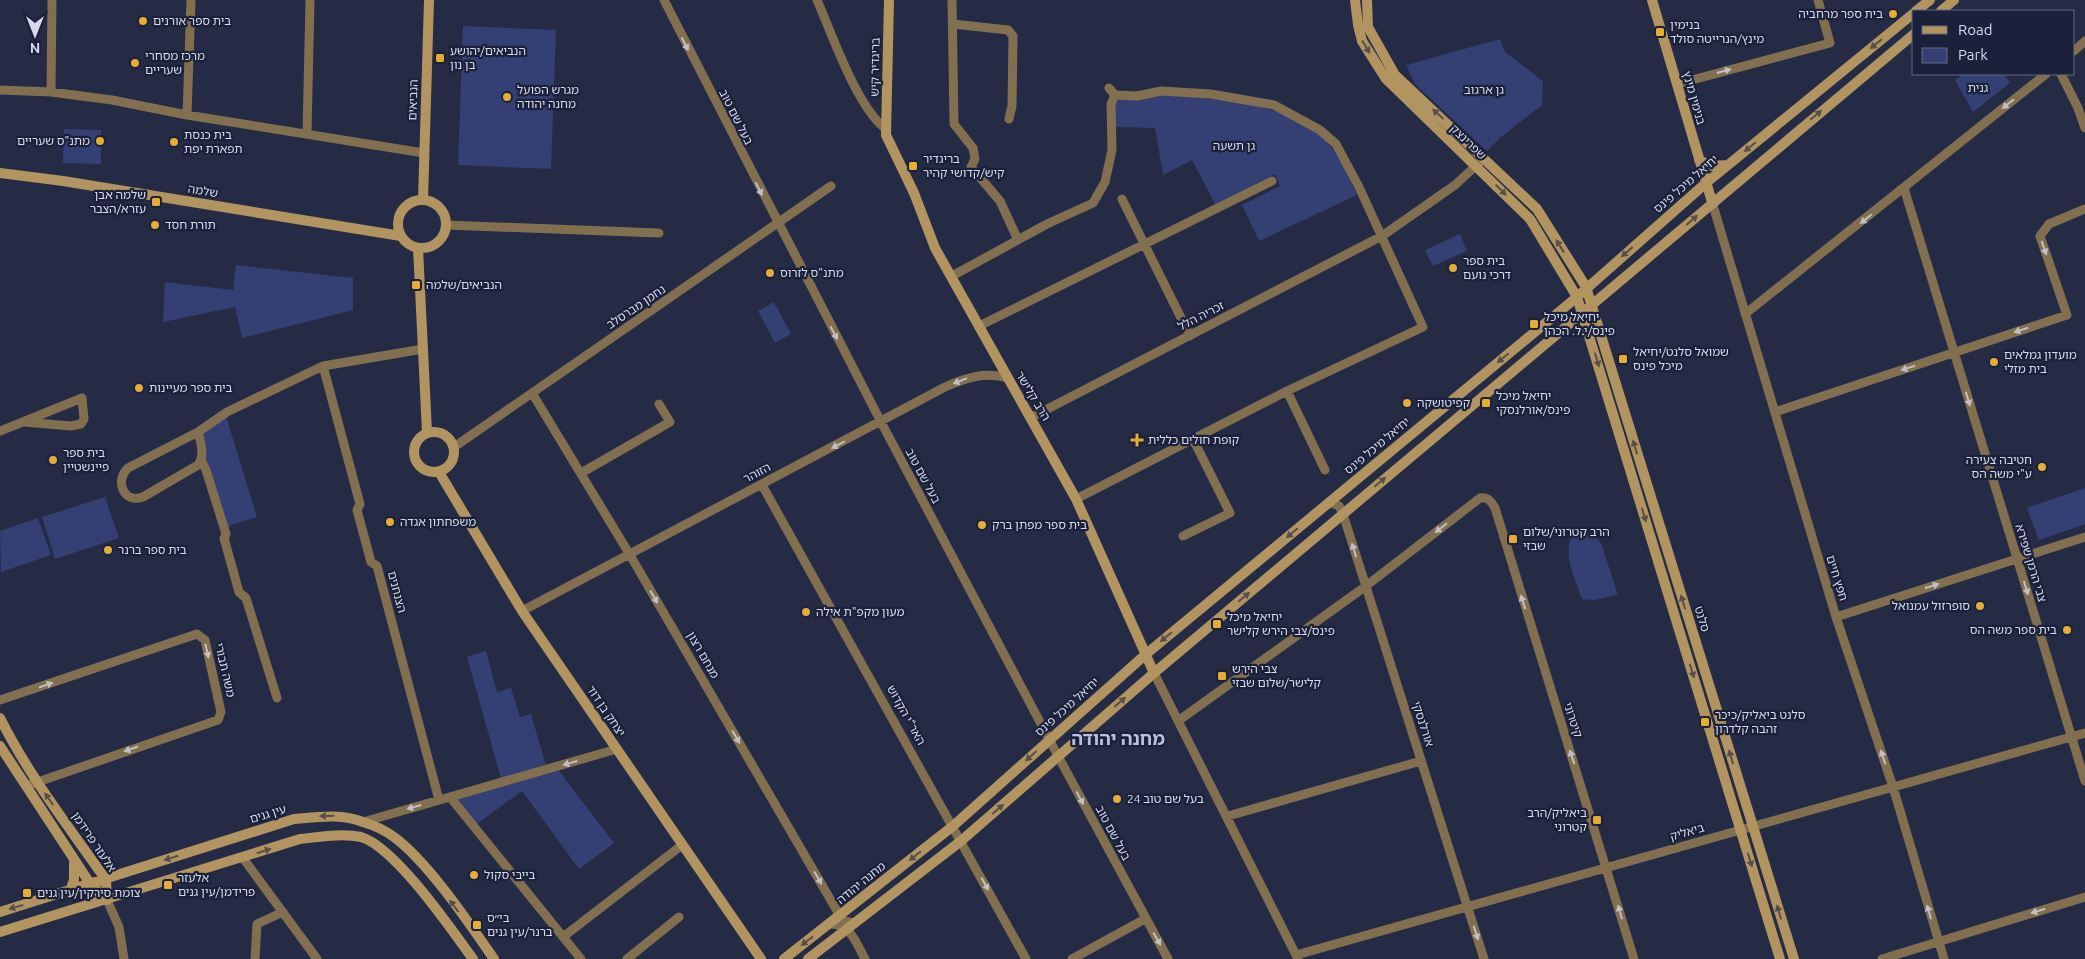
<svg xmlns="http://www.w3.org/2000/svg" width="2085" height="959" viewBox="0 0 2085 959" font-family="Ubuntu,'Noto Sans Hebrew',sans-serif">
  <rect width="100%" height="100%" fill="#252b45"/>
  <path fill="#343f73" d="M463 26 556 30 551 169 458 165Z
    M1500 39 1505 52 1543 81 1542 105 1501 137 1487 151 1415 84 1406 65Z
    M1964 74H2004L2010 83 1973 112 1955 80Z
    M1160 95C1215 98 1290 101 1329 144 1341 157 1349 179 1357 195L1259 241 1242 205 1280 186 1275 174 1215 204 1192 160 1163 175 1155 128 1115 127 1114 105 1116 99 1137 100Z
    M64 129 101 130V164L63 163Z
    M1460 234 1467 251 1433 266 1425 250Z
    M236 265 353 278V310L242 338 235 307 163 322 165 282 233 290Z
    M774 302 791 334 775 343 758 311Z
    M225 413 257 517 231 525 226 534C216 501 195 460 205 426Z
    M2085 488V524L2039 540 2027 508Z
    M105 497 119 538 55 559 42 517Z
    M38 518 51 555 1 572 0 531Z
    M1593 533 1601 543 1618 595 1593 600 1582 599C1576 580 1562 556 1572 536Z
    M486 651 497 692 511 688 520 717 531 714 547 769 556 767 614 843 579 869 522 791 474 826 450 797 502 782 467 657Z"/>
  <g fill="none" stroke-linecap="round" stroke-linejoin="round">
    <path stroke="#816f4f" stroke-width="9" d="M664 0 881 422 1058 756 1168 959
      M817 0C832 34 857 108 886 129
      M952 0 954 124 973 148 975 159 971 167 1000 201 1018 240
      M953 24 1008 30 1013 36 1012 106 1009 119
      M2074 51 2085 41
      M2061 74 2078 108 2085 128
      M1677 84 1830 43 1818 0
      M0 90 51 92 112 100 187 115 424 153
      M51 92 52 0
      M187 115 191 0
      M307 133 310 0
      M1904 188 2085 781
      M1122 199 1190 336
      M1712 202 1836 617 1893 787 1944 959
      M446 225 659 233
      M952 276 1047 224 1093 203 1105 182 1112 150 1111 104 1115 95
      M1745 314 2046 74
      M979 326 1272 181
      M323 366 360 504 357 510 371 562 377 566 439 800
      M1287 391 1325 470
      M532 393 630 555 840 916 844 921 854 923
      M1775 412 2067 315 2040 236 2049 224 2085 209
      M1032 417 1382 236 1455 185 1480 162
      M0 431 82 398 84 419 81 424 71 426 24 422
      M198 432 227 412 323 366 423 349
      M198 432C201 443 205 455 198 465L143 497C124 504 114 481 128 468Z
      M454 447 831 186
      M201 460 206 470 226 534 224 538 239 592 246 598 277 698
      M581 473 670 422 659 404
      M762 485 1026 959
      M1076 499 1287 391 1423 327 1359 187 1336 144 1320 130 1274 105 1211 94 1161 91 1137 96 1115 95 1109 88
      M1329 502 1339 506 1343 514 1484 959
      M1183 536 1230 513 1193 439
      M522 611 945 387C965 378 986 371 1008 378
      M1836 617 2085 537
      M1154 673 1298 959
      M0 700 197 634 205 640 221 712 218 720 26 786
      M1178 721 1366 586 1480 498C1488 497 1491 501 1495 508L1634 959
      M450 797 581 959
      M1228 816 1421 761
      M363 822 617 749
      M243 858 317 959
      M107 900 119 927 124 959
      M830 924C851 924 856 943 865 959
      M563 937 682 845
      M1296 955 2085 733
      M255 959 257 924 283 912
      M627 959 679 917
      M1072 959 1145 919
      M1882 959 2085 897"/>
    <path stroke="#b19460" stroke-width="10" d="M889 0 886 135 914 193 935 248 1076 499 1154 673
      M1355 0 1358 25 1362 41 1386 79 1530 219 1577 297 1780 959
      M1367 0 1368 27 1395 75 1537 209 1586 287 1794 959
      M1652 0 1712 202
      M1916 11 1930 0
      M1941 11 1954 0
      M1699 160 1711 166 1727 165
      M0 173 63 181 401 236
      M423 200 429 0
      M398 224a24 24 0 1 1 48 0a24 24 0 1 1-48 0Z
      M418 248 427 432
      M414 452a20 20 0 1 1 40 0a20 20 0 1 1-40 0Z
      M439 472 522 611 761 959
      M0 718C29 776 69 827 106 880L107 900
      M0 746 91 885 107 900
      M70 891 74 880V862
      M0 912 294 819C317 817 341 813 363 822 373 825 386 831 394 837 428 862 469 923 494 959
      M0 932 300 839C319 837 342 833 361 837 395 847 451 929 473 959
      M784 959 953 826 1145 655 1577 297 1706 183 1914 13
      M808 959 961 841 1154 673 1914 34"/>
  </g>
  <defs><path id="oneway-solid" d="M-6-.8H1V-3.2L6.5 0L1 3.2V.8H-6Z" transform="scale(1.25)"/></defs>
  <g fill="#c1c0c5">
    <use href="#oneway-solid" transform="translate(685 44) rotate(63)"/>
    <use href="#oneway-solid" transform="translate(1724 71) rotate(-15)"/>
    <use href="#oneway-solid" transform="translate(2008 104) rotate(141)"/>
    <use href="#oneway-solid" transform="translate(759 189) rotate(63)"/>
    <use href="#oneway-solid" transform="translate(1866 219) rotate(141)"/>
    <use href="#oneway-solid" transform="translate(2044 248) rotate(71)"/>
    <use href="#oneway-solid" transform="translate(2021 330) rotate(162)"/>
    <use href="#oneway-solid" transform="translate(834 333) rotate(62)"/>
    <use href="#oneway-solid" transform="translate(1908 368) rotate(162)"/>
    <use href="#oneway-solid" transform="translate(960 381) rotate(158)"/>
    <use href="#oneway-solid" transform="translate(1968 399) rotate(73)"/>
    <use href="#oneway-solid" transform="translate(838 445) rotate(152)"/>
    <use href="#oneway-solid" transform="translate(1441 528) rotate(142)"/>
    <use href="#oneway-solid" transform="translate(1354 550) rotate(-107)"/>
    <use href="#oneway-solid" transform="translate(1932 586) rotate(-18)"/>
    <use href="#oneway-solid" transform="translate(2026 588) rotate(73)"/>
    <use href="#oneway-solid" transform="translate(654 597) rotate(60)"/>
    <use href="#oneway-solid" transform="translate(1523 602) rotate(-108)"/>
    <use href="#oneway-solid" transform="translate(207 651) rotate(77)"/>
    <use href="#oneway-solid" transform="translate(46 685) rotate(-19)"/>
    <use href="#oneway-solid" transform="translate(736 737) rotate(60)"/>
    <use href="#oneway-solid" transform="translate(131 749) rotate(161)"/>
    <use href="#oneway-solid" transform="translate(1572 757) rotate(-108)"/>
    <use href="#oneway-solid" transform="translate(1883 757) rotate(-109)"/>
    <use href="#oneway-solid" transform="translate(570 763) rotate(164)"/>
    <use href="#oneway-solid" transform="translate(1080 798) rotate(62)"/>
    <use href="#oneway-solid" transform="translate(414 807) rotate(164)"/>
    <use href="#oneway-solid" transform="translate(818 878) rotate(60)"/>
    <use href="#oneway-solid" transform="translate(985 884) rotate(61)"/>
    <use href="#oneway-solid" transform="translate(2038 911) rotate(163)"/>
    <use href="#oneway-solid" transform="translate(1620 912) rotate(-106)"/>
    <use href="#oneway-solid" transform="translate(1929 912) rotate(-106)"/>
    <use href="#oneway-solid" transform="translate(1476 933) rotate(72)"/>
    <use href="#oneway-solid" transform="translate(1157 939) rotate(60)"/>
  </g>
  <g fill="#574f49">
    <use href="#oneway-solid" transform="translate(1876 44) rotate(141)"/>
    <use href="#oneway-solid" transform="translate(1366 47) rotate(59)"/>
    <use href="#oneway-solid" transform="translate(1438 114) rotate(-138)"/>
    <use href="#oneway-solid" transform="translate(1816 115) rotate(-40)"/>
    <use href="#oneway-solid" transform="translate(1750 147) rotate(141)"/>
    <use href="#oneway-solid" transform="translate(1501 190) rotate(44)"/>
    <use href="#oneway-solid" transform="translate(1692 220) rotate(-41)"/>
    <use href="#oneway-solid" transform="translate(1560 246) rotate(-122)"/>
    <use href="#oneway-solid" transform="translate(1627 252) rotate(139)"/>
    <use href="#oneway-solid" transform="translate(1503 358) rotate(140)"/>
    <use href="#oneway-solid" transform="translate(1597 360) rotate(73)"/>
    <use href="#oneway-solid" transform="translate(1635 447) rotate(-107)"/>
    <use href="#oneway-solid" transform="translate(1380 482) rotate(-40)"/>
    <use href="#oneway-solid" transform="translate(1644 515) rotate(73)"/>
    <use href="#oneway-solid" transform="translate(1292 533) rotate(140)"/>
    <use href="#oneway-solid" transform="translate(1244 597) rotate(-40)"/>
    <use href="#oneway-solid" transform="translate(1683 602) rotate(-107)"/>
    <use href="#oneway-solid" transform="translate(1166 637) rotate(140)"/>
    <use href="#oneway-solid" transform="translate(1692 671) rotate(73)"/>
    <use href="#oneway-solid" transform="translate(1120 702) rotate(-41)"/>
    <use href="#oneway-solid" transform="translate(1031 756) rotate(138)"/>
    <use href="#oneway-solid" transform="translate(1731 757) rotate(-107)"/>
    <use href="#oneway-solid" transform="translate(49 799) rotate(-125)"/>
    <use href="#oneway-solid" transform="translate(998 809) rotate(-41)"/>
    <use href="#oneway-solid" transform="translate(327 816) rotate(179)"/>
    <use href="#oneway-solid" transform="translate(264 851) rotate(-18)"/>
    <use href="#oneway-solid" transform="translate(915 856) rotate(141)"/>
    <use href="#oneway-solid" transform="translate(171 858) rotate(162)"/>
    <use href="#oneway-solid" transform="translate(1750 860) rotate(73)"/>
    <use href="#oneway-solid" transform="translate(454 906) rotate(-127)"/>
    <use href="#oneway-solid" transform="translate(16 907) rotate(164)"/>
    <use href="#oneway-solid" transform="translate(1779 912) rotate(-107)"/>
    <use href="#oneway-solid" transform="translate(807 941) rotate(143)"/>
  </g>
  <g fill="#e5ad35" stroke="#1b213a" stroke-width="2">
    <circle cx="1893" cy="14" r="5"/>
    <circle cx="143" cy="21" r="5"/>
    <rect x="1655" y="27" width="10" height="10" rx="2.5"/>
    <rect x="435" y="53" width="10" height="10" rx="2.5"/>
    <circle cx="135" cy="63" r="5"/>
    <circle cx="507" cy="97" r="5"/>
    <circle cx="100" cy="141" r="5"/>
    <circle cx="174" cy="142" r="5"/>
    <rect x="908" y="161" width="10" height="10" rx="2.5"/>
    <rect x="151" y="197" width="10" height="10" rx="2.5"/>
    <circle cx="155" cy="225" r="5"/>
    <circle cx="1453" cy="268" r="5"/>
    <circle cx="770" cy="273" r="5"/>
    <rect x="411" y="280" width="10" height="10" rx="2.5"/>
    <rect x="1529" y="319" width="10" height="10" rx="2.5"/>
    <rect x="1618" y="354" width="10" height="10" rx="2.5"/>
    <circle cx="1994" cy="362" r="5"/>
    <circle cx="139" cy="388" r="5"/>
    <circle cx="1407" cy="403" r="5"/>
    <rect x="1481" y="398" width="10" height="10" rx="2.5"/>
    <path d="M1134.5 432.5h5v5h5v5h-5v5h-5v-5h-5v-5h5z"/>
    <circle cx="53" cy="460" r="5"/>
    <circle cx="2042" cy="467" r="5"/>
    <circle cx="390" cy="522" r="5"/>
    <circle cx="982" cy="525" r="5"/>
    <rect x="1508" y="534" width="10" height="10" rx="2.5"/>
    <circle cx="108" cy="550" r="5"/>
    <circle cx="1980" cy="606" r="5"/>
    <circle cx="806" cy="612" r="5"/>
    <rect x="1212" y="619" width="10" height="10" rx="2.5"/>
    <circle cx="2067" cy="630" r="5"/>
    <rect x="1217" y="671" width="10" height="10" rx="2.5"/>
    <rect x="1700" y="717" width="10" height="10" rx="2.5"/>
    <circle cx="1117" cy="799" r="5"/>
    <rect x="1592" y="815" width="10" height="10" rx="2.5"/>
    <circle cx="474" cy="875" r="5"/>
    <rect x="163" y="880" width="10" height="10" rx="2.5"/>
    <rect x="22" y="888" width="10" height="10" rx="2.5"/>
    <rect x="472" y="920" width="10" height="10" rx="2.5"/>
  </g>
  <g text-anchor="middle" stroke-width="4.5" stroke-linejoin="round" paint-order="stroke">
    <g font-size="12" fill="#d6dbec" stroke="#1b213a" text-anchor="start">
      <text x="1883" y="18" text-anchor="end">בית ספר מרחביה</text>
      <text x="153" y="25">בית ספר אורנים</text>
      <text x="1670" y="29">בנימין<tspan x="1670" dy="14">מינץ/הנרייטה סולד</tspan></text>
      <text x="450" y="55">הנביאים/יהושע<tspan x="450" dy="14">בן נון</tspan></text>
      <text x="145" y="60">מרכז מסחרי<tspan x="145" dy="14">שעריים</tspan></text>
      <text x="517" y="94">מגרש הפועל<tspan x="517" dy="14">מחנה יהודה</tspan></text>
      <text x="184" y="139">בית כנסת<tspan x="184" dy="14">תפארת יפת</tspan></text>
      <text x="90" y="145" text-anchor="end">מתנ"ס שעריים</text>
      <text x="923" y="163">בריגדיר<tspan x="923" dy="14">קיש/קדושי קהיר</tspan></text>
      <text x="146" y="199" text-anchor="end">שלמה אבן<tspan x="146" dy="14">עזרא/הצבר</tspan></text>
      <text x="165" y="229">תורת חסד</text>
      <text x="1463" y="265">בית ספר<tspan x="1463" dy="14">דרכי נועם</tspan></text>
      <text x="780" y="277">מתנ"ס לזרוס</text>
      <text x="426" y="289">הנביאים/שלמה</text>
      <text x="1544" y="321">יחיאל מיכל<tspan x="1544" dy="14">פינס/י.ל. הכהן</tspan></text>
      <text x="1633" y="356">שמואל סלנט/יחיאל<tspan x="1633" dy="14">מיכל פינס</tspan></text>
      <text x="2004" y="359">מועדון גמלאים<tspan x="2004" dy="14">בית מזלי</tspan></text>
      <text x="149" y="392">בית ספר מעיינות</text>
      <text x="1496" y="400">יחיאל מיכל<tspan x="1496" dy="14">פינס/אורלנסקי</tspan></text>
      <text x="1417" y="407">קפיטושקה</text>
      <text x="1148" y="444">קופת חולים כללית</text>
      <text x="63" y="457">בית ספר<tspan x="63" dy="14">פיינשטיין</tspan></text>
      <text x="2032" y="464" text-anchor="end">חטיבה צעירה<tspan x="2032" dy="14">ע"י משה הס</tspan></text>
      <text x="400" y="526">משפחתון אגדה</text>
      <text x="992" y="529">בית ספר מפתן ברק</text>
      <text x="1523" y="536">הרב קטרוני/שלום<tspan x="1523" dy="14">שבזי</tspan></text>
      <text x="118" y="554">בית ספר ברנר</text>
      <text x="1970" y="610" text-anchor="end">סופרזול עמנואל</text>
      <text x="816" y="616">מעון מקפ"ת אילה</text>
      <text x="1227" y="621">יחיאל מיכל<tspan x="1227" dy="14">פינס/צבי הירש קלישר</tspan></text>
      <text x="2057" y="634" text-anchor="end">בית ספר משה הס</text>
      <text x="1232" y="673">צבי הירש<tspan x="1232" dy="14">קלישר/שלום שבזי</tspan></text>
      <text x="1715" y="719">סלנט ביאליק/כיכר<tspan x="1715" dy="14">זהבה קלדרון</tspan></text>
      <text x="1127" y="803">בעל שם טוב 24</text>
      <text x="1587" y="817" text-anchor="end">ביאליק/הרב<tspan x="1587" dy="14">קטרוני</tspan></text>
      <text x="484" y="879">בייבי סקול</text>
      <text x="178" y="882">אלעזר<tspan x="178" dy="14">פרידמן/עין גנים</tspan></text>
      <text x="37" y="897">צומת סירקין/עין גנים</text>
      <text x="487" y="922">בי״ס<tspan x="487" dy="14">ברנר/עין גנים</tspan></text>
    </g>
    <g font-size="12" fill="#d6dbec" stroke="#1b213a">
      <text transform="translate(875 67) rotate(-89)" y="4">בריגדיר קיש</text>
      <text transform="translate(1694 98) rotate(74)" y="4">בנימין מינץ</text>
      <text transform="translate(413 100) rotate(-88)" y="4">הנביאים</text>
      <text transform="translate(736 117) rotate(63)" y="4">בעל שם טוב</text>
      <text transform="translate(1468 142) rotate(44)" y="4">שפרינצק</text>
      <text transform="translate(1686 184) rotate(-41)" y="4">יחיאל מיכל פינס</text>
      <text transform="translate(203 191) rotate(9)" y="4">שלמה</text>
      <text transform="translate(636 307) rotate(-34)" y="4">נחמן מברסלב</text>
      <text transform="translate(1201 316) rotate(-27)" y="4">זכריה הלל</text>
      <text transform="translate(1033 396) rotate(59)" y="4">הרב קלישר</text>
      <text transform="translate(1377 446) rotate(-40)" y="4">יחיאל מיכל פינס</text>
      <text transform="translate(757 473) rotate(-28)" y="4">הזוהר</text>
      <text transform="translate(923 476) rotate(62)" y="4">בעל שם טוב</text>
      <text transform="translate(2031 563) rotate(73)" y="4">צבי הרמן שפירא</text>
      <text transform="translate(1837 578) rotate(73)" y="4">חפץ חיים</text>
      <text transform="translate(397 592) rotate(75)" y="4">הצנחנים</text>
      <text transform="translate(1702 619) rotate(73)" y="4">סלנט</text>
      <text transform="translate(703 655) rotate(60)" y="4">מנחם רצון</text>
      <text transform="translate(225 670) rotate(77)" y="4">משה תבורי</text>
      <text transform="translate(1067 707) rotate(-42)" y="4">יחיאל מיכל פינס</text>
      <text transform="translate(606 711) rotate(56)" y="4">יצחק בן דוד</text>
      <text transform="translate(906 715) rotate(61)" y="4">האר"י הקדוש</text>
      <text transform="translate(1573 720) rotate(72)" y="4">קיטרוני</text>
      <text transform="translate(1423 724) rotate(72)" y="4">אורלנסקי</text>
      <text transform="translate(268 814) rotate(-17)" y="4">עין גנים</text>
      <text transform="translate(1687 832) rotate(-16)" y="4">ביאליק</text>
      <text transform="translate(1113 833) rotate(62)" y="4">בעל שם טוב</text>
      <text transform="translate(94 842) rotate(56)" y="4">אלעזר פרידמן</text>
      <text transform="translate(861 883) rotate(-39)" y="4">מחנה יהודה</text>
    </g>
    <g font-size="12" fill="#d3d9ed" stroke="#1b213a">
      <text x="1978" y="92">גנית</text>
      <text x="1484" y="94">גן ארגוב</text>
      <text x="1234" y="150">גן תשעה</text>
    </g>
    <g font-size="18" font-weight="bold" fill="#b8c1e2" stroke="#1b213a">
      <text x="1118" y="745">מחנה יהודה</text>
    </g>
  </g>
  <rect x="1912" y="10" width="162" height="65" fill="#1b213a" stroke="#666b81"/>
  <rect x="1922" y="26" width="25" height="8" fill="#b19460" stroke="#666b81"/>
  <text x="1958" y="35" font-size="15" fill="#d6dbec">Road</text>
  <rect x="1922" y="48" width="25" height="15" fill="#343f73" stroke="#666b81"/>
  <text x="1958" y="60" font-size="15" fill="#d6dbec">Park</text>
  <g transform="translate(35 35) rotate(180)" stroke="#1b213a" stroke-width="4" paint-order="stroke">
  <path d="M0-4L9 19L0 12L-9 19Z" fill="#d6dbec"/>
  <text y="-8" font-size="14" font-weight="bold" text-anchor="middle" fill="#d6dbec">N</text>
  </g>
</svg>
